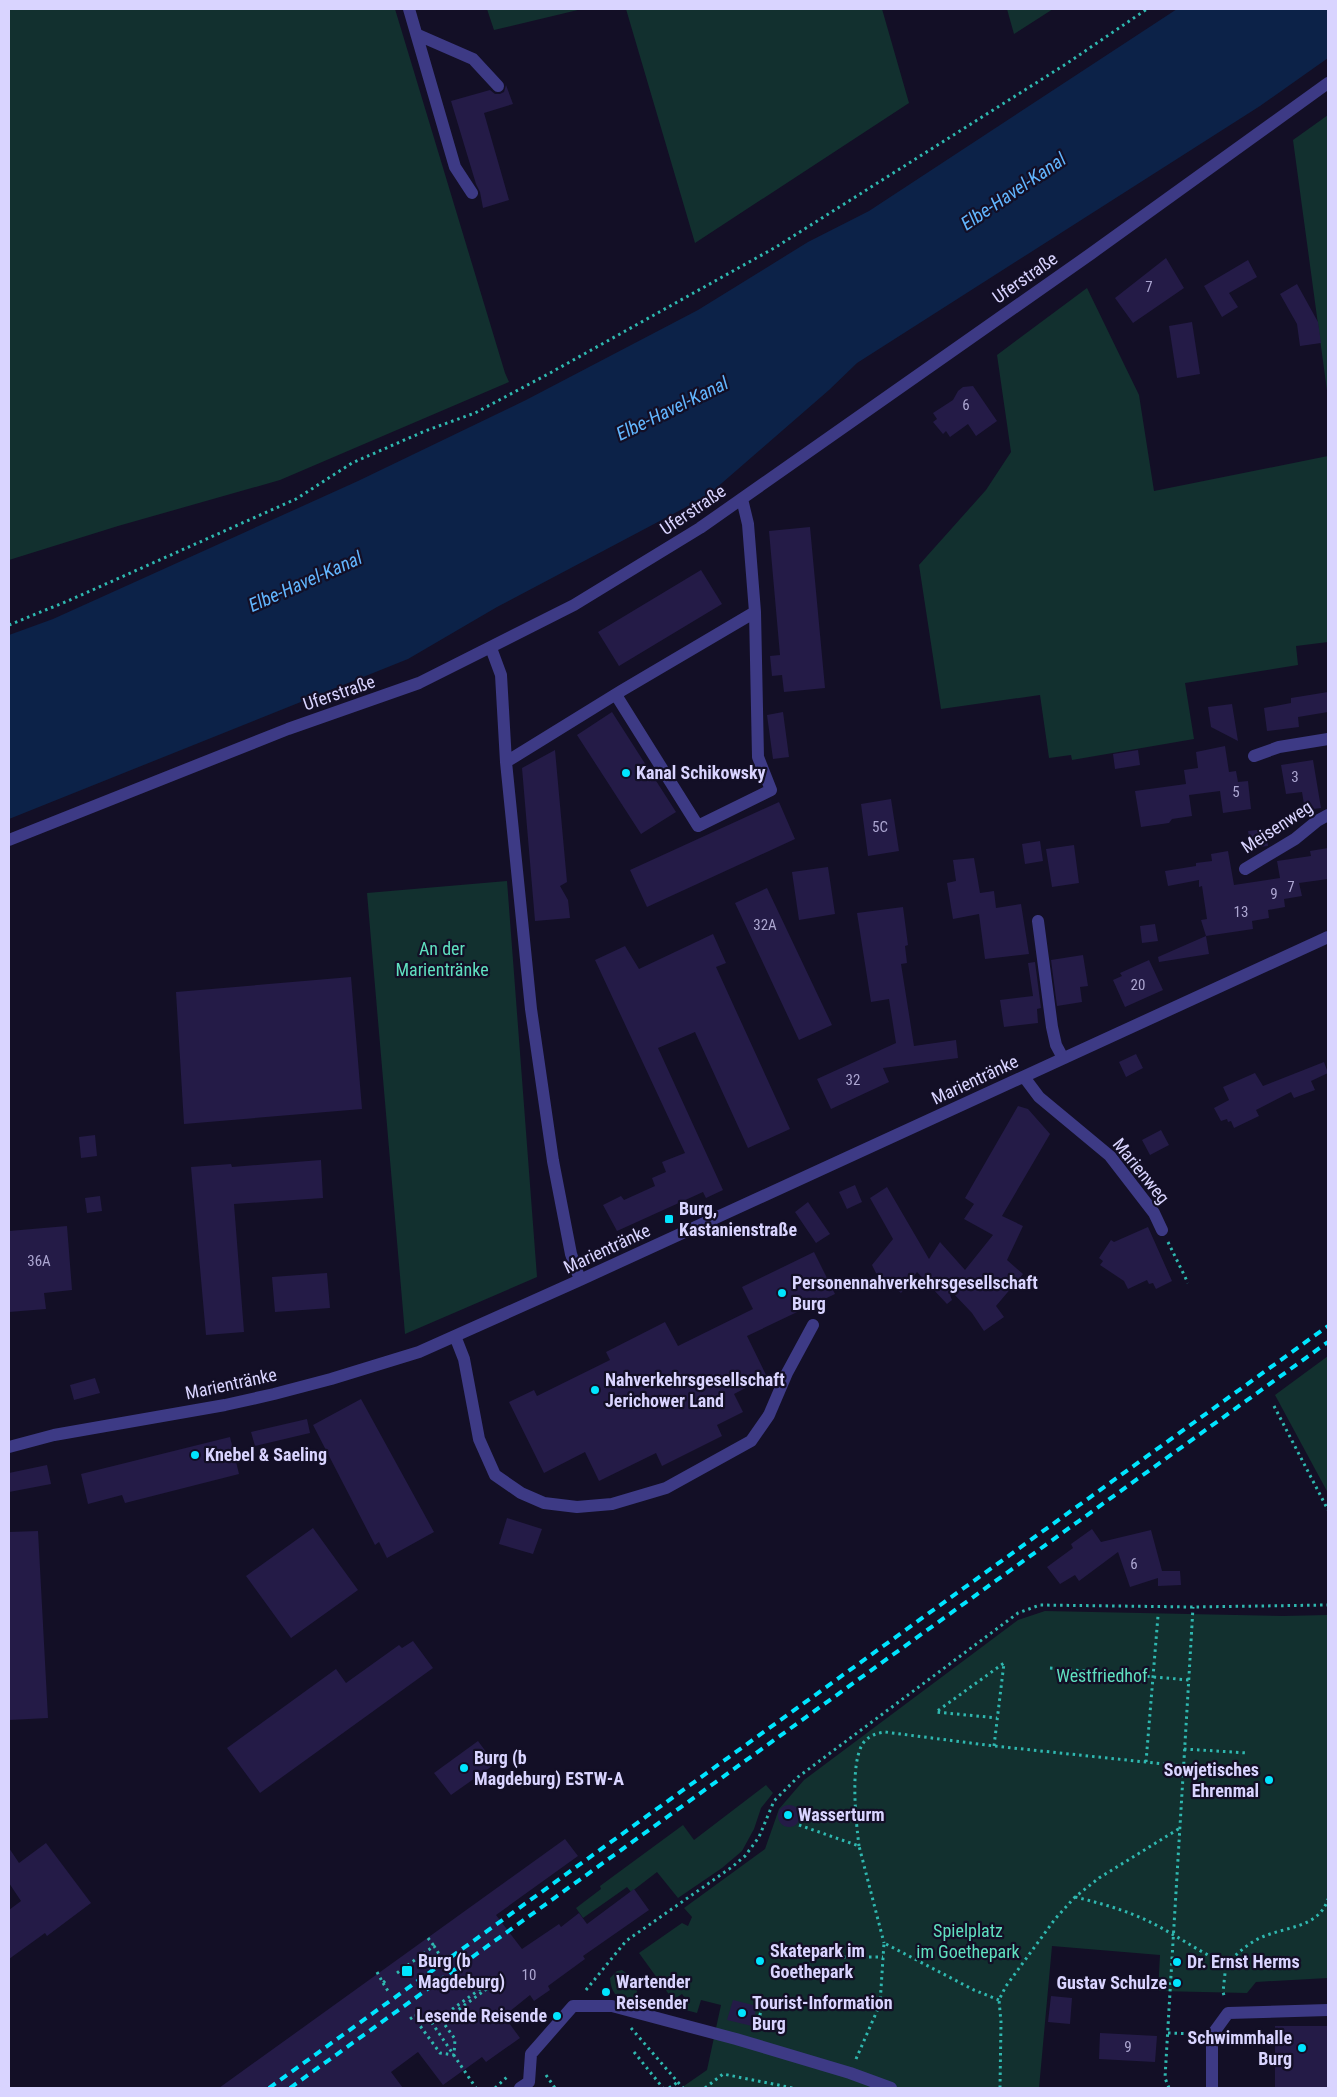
<svg xmlns="http://www.w3.org/2000/svg" width="1337" height="2097" viewBox="0 0 1337 2097" font-family="'Roboto Condensed',sans-serif">
  <rect width="100%" height="100%" fill="#130f26"/>
  <path fill="#12302f" d="M9 9H395L505 373 509 382 280 480 118 526 9 560Z
    M487 9H582L494 30Z
    M626 9H882L909 103 695 243Z
    M1007 9H1053L1014 34Z
    M1328 115V398L1293 140Z
    M1087 288 1139 395 1154 491 1328 456V642L1296 646 1298 665 1185 683 1194 739 1072 760 1071 755 1049 758 1040 695 941 709 919 565 986 490 1011 452 997 355Z
    M507 881 537 1277 405 1334 367 893Z
    M1328 1356V1493L1275 1395Z
    M1045 1611 1283 1616 1328 1615V1978L1256 1982 1247 1993 1158 1991 1160 1955 1052 1946 1039 2088H681L707 2070 721 2005 701 2000 697 2013 678 2008 687 2001 682 1994 673 2000 639 1953 682 1923 688 1926 692 1917 684 1908 765 1849 779 1809 804 1780 1018 1620Z
    M766 1785 773 1793 761 1808 754 1829 742 1851 722 1868 678 1898 657 1872 631 1892 627 1887 583 1918 576 1908 601 1889 600 1886 683 1825 694 1840Z
    M622 1970 626 1973 637 1991 635 1998C619 2003 611 1994 610 1978L617 1971Z"/>
  <path fill="#0c2248" d="M1177 9H1328V58L1260 106 857 363 829 390 707 496 497 607 408 659 9 819V635L53 619 358 481 526 400 698 310 808 242 869 211Z"/>
  <path fill="#241b47" d="M506 85 513 104 484 113 509 200 483 208 480 192 476 184 451 101 490 90 495 94H500L504 92Z
    M1166 258 1184 288 1133 323 1115 298Z
    M1248 260 1257 277 1229 293 1238 307 1222 317 1204 286Z
    M1297 284 1318 322 1321 343 1300 346 1297 324 1280 294Z
    M1192 322 1200 374 1177 378 1169 326Z
    M973 386 997 421 976 436 968 424 950 437 946 431 943 434 933 422 937 419 933 413 953 400 958 391 963 387Z
    M810 527 825 688 784 692 782 675 772 676 770 656 780 655 769 531Z
    M701 570 722 604 619 666 598 632Z
    M1328 692V712L1298 717 1299 727 1267 731 1264 708 1291 703V698Z
    M1232 704 1238 741 1211 727 1208 707Z
    M612 712 676 812 641 834 577 735Z
    M783 712 789 757 773 759 767 715Z
    M1225 746 1229 772 1236 771 1238 782 1248 781 1251 809 1223 813 1220 791 1189 795 1192 816 1172 819 1169 823 1141 827 1135 791 1186 784 1184 770 1198 768 1196 752Z
    M555 750 567 882 560 886 568 900 570 918 535 921 522 768Z
    M1138 750 1140 765 1115 769 1113 754Z
    M1313 760 1321 808 1305 810 1302 792 1286 794 1281 765Z
    M891 799 899 851 868 856 861 804Z
    M779 802 795 839 647 907 630 870Z
    M1266 829 1268 846 1251 848 1248 831Z
    M1040 841 1043 861 1025 864 1022 844Z
    M1074 845 1079 883 1052 887 1046 849Z
    M1328 848V879L1299 883 1302 896 1284 899 1285 907 1268 910 1269 918 1252 921 1253 929 1206 936 1209 954 1159 962 1158 957 1206 936 1201 920 1207 919 1202 886 1199 887V880L1168 886 1165 871 1196 866V863L1212 861 1211 854 1228 851 1234 885 1280 878 1277 861 1311 856 1310 851Z
    M974 858 980 893 994 891 996 908 1021 904 1029 954 985 959 979 914 953 919 947 883 956 881 953 860Z
    M828 867 835 914 799 920 792 872Z
    M767 888 832 1025 799 1040 735 903Z
    M903 907 908 945 905 946 907 963 901 964 914 1046 956 1040 958 1058 883 1068 889 1082 831 1109 817 1079 896 1043 889 999 871 1002 857 913Z
    M1155 924 1158 941 1142 943 1140 926Z
    M713 934 726 963 716 967 790 1129 748 1148 695 1032 658 1048 723 1190 706 1198 703 1192 617 1231 603 1205 621 1196 624 1200 655 1186 652 1178 666 1172 662 1162 685 1153 595 960 625 946 639 969Z
    M1083 955 1088 986 1080 987 1082 1002 1057 1006 1051 960Z
    M1149 960 1163 990 1125 1007 1113 980 1122 976 1120 973Z
    M1035 962 1041 1008 1037 1009 1038 1023 1004 1027 1000 1000 1033 996 1028 963Z
    M351 977 362 1109 184 1124 176 992Z
    M1136 1054 1143 1068 1126 1077 1119 1062Z
    M1324 1062 1328 1073 1311 1081 1315 1090 1294 1098 1291 1092 1256 1110 1259 1116 1234 1128 1231 1121 1228 1122 1227 1119 1221 1121 1214 1108 1229 1100 1223 1087 1255 1073 1263 1086Z
    M1018 1106 1028 1109 1050 1134 1002 1216 1023 1226 1007 1260 1023 1274 996 1306 1004 1317 984 1331 972 1313 952 1292 950 1295 952 1300 947 1304 917 1272 901 1293 876 1273 872 1265 893 1239 870 1198 887 1187 929 1259 940 1242 965 1270 993 1235 964 1219 974 1204 965 1198Z
    M1161 1130 1169 1145 1150 1155 1142 1140Z
    M95 1135 97 1156 81 1158 79 1137Z
    M321 1160 323 1198 234 1204 244 1332 206 1335 191 1167 231 1164 232 1167Z
    M855 1185 862 1202 847 1209 839 1192Z
    M100 1196 102 1211 87 1213 85 1198Z
    M808 1202 830 1234 816 1243 795 1212Z
    M67 1226 72 1290 44 1293 46 1309 9 1312V1231Z
    M1148 1227 1172 1281 1156 1289 1153 1283 1149 1284 1147 1280 1128 1289 1124 1281 1100 1265 1103 1261 1099 1258 1111 1240 1114 1242Z
    M814 1252 835 1294 747 1336 767 1377 734 1394 743 1412 717 1425 722 1436 662 1466 656 1453 599 1481 585 1452 544 1473 509 1402 534 1390 537 1396 610 1360 606 1352 665 1322 678 1346 753 1309 742 1287Z
    M327 1273 330 1308 275 1312 272 1277Z
    M95 1378 100 1393 74 1400 70 1385Z
    M361 1399 434 1532 387 1558 379 1542 375 1545 313 1425Z
    M307 1419 310 1433 255 1446 251 1432Z
    M230 1437 239 1474 125 1503 122 1495 88 1504 81 1474Z
    M47 1465 51 1484 9 1492V1473Z
    M507 1518 542 1529 533 1554 499 1544Z
    M313 1528 358 1590 291 1638 246 1576Z
    M1092 1529 1101 1542 1151 1530 1162 1571H1180L1181 1585 1158 1586V1578L1130 1587 1118 1552 1079 1581 1075 1575 1060 1584 1047 1567 1073 1548 1071 1544Z
    M38 1531 48 1718 9 1720V1532Z
    M413 1641 433 1668 260 1793 227 1748 336 1669 346 1683 399 1645 402 1648Z
    M478 1741 495 1764 451 1795 434 1773Z
    M778 1816a11 11 0 1 1 22 0a11 11 0 1 1-22 0Z
    M565 1839 578 1856 496 1915 522 1949 559 1924 561 1927 579 1913 587 1924 634 1889 649 1910 583 1956 585 1959 548 1986 550 1990 534 2001 530 1995 504 2016 520 2038 500 2052 486 2062 482 2057 443 2085 418 2052 391 2072 403 2088H219Z
    M46 1843 91 1903 47 1936 45 1933 9 1959V1910L21 1901 9 1883V1848L19 1863Z
    M1051 1996 1072 1998 1070 2024 1048 2022Z
    M733 2000 757 2006 752 2026 727 2020Z
    M1275 2026H1328V2088H1275Z
    M1100 2033 1157 2036 1155 2062 1099 2059Z"/>
  <g fill="none" stroke-linecap="round" stroke-linejoin="round">
    <path stroke="#2fb8b0" stroke-width="3" stroke-dasharray="2.5 4" stroke-linecap="butt" d="M9 625 70 600 296 499 352 463 425 431 475 413 550 373 776 247 1066 64 1147 9
      M1168 1242 1188 1283
      M1274 1406 1328 1510
      M1050 1668 1189 1680
      M994 1746 1004 1663 936 1712 997 1718
      M1184 1749 1248 1753
      M1146 1762 1158 1616
      M799 1825 859 1846 884 1943
      M859 1846C856 1821 850 1767 862 1745 867 1736 877 1733 885 1732L994 1746 1183 1766
      M1075 1897C1100 1903 1125 1910 1148 1921 1175 1934 1199 1952 1226 1964L1223 1992 1225 1999
      M428 1938 434 1946
      M830 1957H883
      M1226 1964C1237 1954 1247 1944 1260 1938 1285 1926 1318 1929 1328 1899
      M377 1972 383 1983 386 1980
      M397 1973 434 1946 439 1954
      M478 1978 488 1993
      M383 1983 388 1991
      M586 1990 626 1941 732 1867 745 1856 759 1837 774 1801 798 1777 1018 1613 1040 1605 1193 1607 1328 1605
      M428 2017 476 2088
      M410 2019 416 2015 418 2023 440 2053 454 2055 455 2039 440 2018 483 1987
      M443 2021 485 1990
      M631 2028 683 2088
      M757 2028 762 2006
      M1168 2033 1197 2034
      M634 2052 663 2088
      M856 2059 880 2004 884 1943 974 1990 999 2000
      M546 2075 555 2088
      M495 2088 507 2077
      M669 2088 678 2082
      M705 2088 723 2074 793 2088
      M1000 2088 1001 2022 999 2000 1006 1986 1055 1919 1075 1897 1099 1878 1180 1828
      M1169 2088 1165 2078C1174 1921 1184 1764 1193 1607"/>
    <path stroke="#3d3a85" stroke-width="12" d="M409 9 455 167 472 193
      M418 35 473 59 498 86
      M491 648 501 675 506 762 531 1009 553 1161 571 1254 580 1280
      M616 695 698 826 771 790 758 757 755 612 748 524 742 499
      M1254 756 1279 747 1328 739
      M506 762 621 691 755 612
      M9 840 288 729 419 683 574 605 700 528 1092 253 1328 83
      M1245 869 1295 839 1317 821 1328 815
      M1038 921 1052 1027 1056 1045 1063 1058
      M1024 1077 1039 1097 1110 1156 1154 1213 1162 1230
      M455 1336 464 1359 479 1439 495 1475 521 1493 544 1503 577 1507 612 1504 666 1488 751 1441 769 1415 787 1373 813 1325
      M9 1447 54 1435 225 1405 274 1394 331 1379 419 1352 580 1280 1328 937
      M520 2088 529 2082 531 2054 573 2006H612L736 2039 850 2073 891 2088
      M1212 2088V2035L1228 2013 1328 2010"/>
    <path stroke="#00e5ff" stroke-width="4" stroke-dasharray="8 6" stroke-linecap="butt" d="M269 2088 1328 1326
      M290 2088 1328 1342"/>
  </g>
  <g fill="#00e5ff" stroke="#130f26" stroke-width="2">
    <circle cx="626" cy="773" r="5"/>
    <rect x="664" y="1214" width="10" height="10" rx="2.5"/>
    <circle cx="782" cy="1293" r="5"/>
    <circle cx="595" cy="1390" r="5"/>
    <circle cx="195" cy="1455" r="5"/>
    <circle cx="464" cy="1768" r="5"/>
    <circle cx="1269" cy="1780" r="5"/>
    <circle cx="788" cy="1815" r="5"/>
    <circle cx="760" cy="1961" r="5"/>
    <circle cx="1177" cy="1962" r="5"/>
    <rect x="401" y="1965" width="12" height="12" rx="2.5"/>
    <circle cx="1177" cy="1983" r="5"/>
    <circle cx="606" cy="1992" r="5"/>
    <circle cx="742" cy="2013" r="5"/>
    <circle cx="557" cy="2016" r="5"/>
    <circle cx="1302" cy="2048" r="5"/>
  </g>
  <g text-anchor="middle" stroke-width="4.5" stroke-linejoin="round" paint-order="stroke">
    <g font-size="15" fill="#aca6d1">
      <text x="1149" y="292">7</text>
      <text x="966" y="410">6</text>
      <text x="1295" y="782">3</text>
      <text x="1236" y="797">5</text>
      <text x="880" y="832">5C</text>
      <text x="1291" y="892">7</text>
      <text x="1274" y="899">9</text>
      <text x="1241" y="917">13</text>
      <text x="765" y="930">32A</text>
      <text x="1138" y="990">20</text>
      <text x="853" y="1085">32</text>
      <text x="39" y="1266">36A</text>
      <text x="1134" y="1569">6</text>
      <text x="529" y="1980">10</text>
      <text x="1128" y="2052">9</text>
    </g>
    <g font-size="18" fill="#d9d4ff" stroke="#130f26">
      <text transform="translate(1025 278) rotate(-35)" y="6">Uferstraße</text>
      <text transform="translate(693 510) rotate(-34)" y="6">Uferstraße</text>
      <text transform="translate(339 693) rotate(-19)" y="6">Uferstraße</text>
      <text transform="translate(1277 827) rotate(-33)" y="6">Meisenweg</text>
      <text transform="translate(975 1080) rotate(-25)" y="6">Marientränke</text>
      <text transform="translate(1141 1171) rotate(51)" y="6">Marienweg</text>
      <text transform="translate(607 1249) rotate(-25)" y="6">Marientränke</text>
      <text transform="translate(231 1384) rotate(-12)" y="6">Marientränke</text>
    </g>
    <g font-size="18" font-weight="bold" fill="#d9d4ff" stroke="#130f26" text-anchor="start">
      <text x="636" y="779">Kanal Schikowsky</text>
      <text x="679" y="1215">Burg,<tspan x="679" dy="21">Kastanienstraße</tspan></text>
      <text x="792" y="1289">Personennahverkehrsgesellschaft<tspan x="792" dy="21">Burg</tspan></text>
      <text x="605" y="1386">Nahverkehrsgesellschaft<tspan x="605" dy="21">Jerichower Land</tspan></text>
      <text x="205" y="1461">Knebel &amp; Saeling</text>
      <text x="474" y="1764">Burg (b<tspan x="474" dy="21">Magdeburg) ESTW-A</tspan></text>
      <text x="1259" y="1776" text-anchor="end">Sowjetisches<tspan x="1259" dy="21">Ehrenmal</tspan></text>
      <text x="798" y="1821">Wasserturm</text>
      <text x="770" y="1957">Skatepark im<tspan x="770" dy="21">Goethepark</tspan></text>
      <text x="418" y="1967">Burg (b<tspan x="418" dy="21">Magdeburg)</tspan></text>
      <text x="1187" y="1968">Dr. Ernst Herms</text>
      <text x="616" y="1988">Wartender<tspan x="616" dy="21">Reisender</tspan></text>
      <text x="1167" y="1989" text-anchor="end">Gustav Schulze</text>
      <text x="752" y="2009">Tourist-Information<tspan x="752" dy="21">Burg</tspan></text>
      <text x="547" y="2022" text-anchor="end">Lesende Reisende</text>
      <text x="1292" y="2044" text-anchor="end">Schwimmhalle<tspan x="1292" dy="21">Burg</tspan></text>
    </g>
    <g font-size="18" fill="#5fe0c0" stroke="#130f26">
      <text x="442" y="955">An der<tspan x="442" dy="21">Marientränke</tspan></text>
      <text x="1102" y="1682">Westfriedhof</text>
      <text x="968" y="1937">Spielplatz<tspan x="968" dy="21">im Goethepark</tspan></text>
    </g>
    <g font-size="19" font-style="italic" fill="#62b6ff" stroke="#130f26">
      <text transform="translate(1013 191) rotate(-34)" y="7">Elbe-Havel-Kanal</text>
      <text transform="translate(672 408) rotate(-26)" y="7">Elbe-Havel-Kanal</text>
      <text transform="translate(305 581) rotate(-24)" y="7">Elbe-Havel-Kanal</text>
    </g>
  </g>
  <rect width="1337" height="2097" fill="none" stroke="#d9d4ff" stroke-width="20"/>
</svg>
